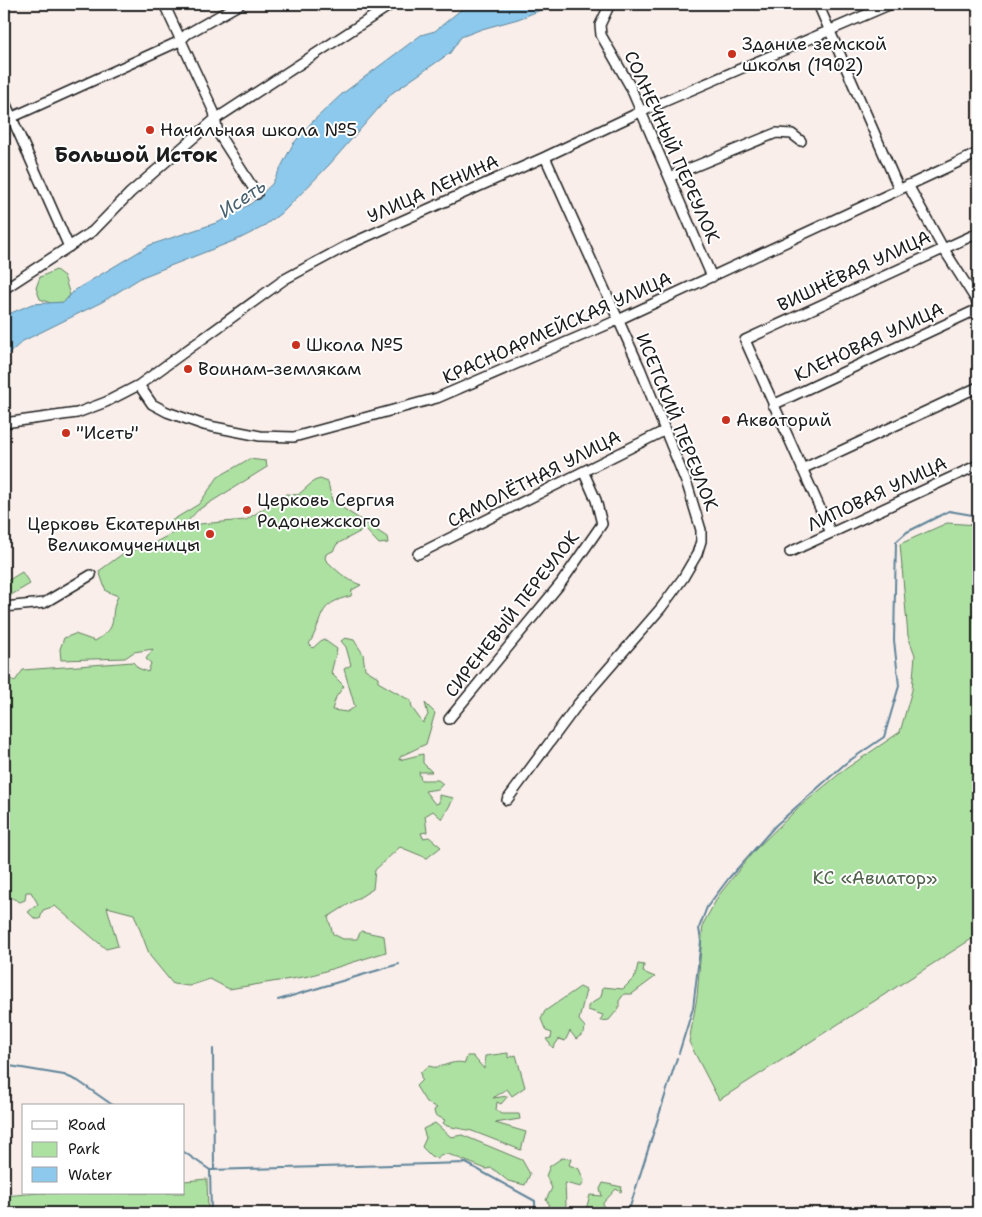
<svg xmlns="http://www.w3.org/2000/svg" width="982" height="1217" viewBox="0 0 982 1217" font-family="'Shantell Sans',sans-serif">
  <rect width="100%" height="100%" fill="#f9eeea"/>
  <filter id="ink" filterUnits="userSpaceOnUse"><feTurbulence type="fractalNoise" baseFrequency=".02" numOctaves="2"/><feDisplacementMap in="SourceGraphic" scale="10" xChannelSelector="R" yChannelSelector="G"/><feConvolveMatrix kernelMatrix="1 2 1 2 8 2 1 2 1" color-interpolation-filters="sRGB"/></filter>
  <g filter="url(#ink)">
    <path fill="#ade1a2" stroke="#647e5f" d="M56 270 64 276 70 295 64 302 53 304 40 299 36 288 40 277Z
      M249 459 266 461 267 467 198 510 186 523 168 530 163 526 199 504 218 477Z
      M320 479 328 482 332 501 387 537 388 543 379 544 365 529 337 544 333 551 326 554 325 559C336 570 346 580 361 585L352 590 351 596C315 604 325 618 309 644L313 648 323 639 337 649 331 673 344 686 336 697 332 710 347 712 355 707 344 669 351 665 346 647 341 641 345 638 354 640 363 654 365 669 378 677V682L411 701 412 708 423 723 428 715 425 703 435 713 426 744 401 756 399 760 423 754V763L432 772H419L421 780H438L443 784 438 789 425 791 435 804 439 803V795L454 798 442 819 433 811 425 816 427 832 421 833 423 838 429 837 441 847 427 858 400 847 375 870 373 889 328 917 333 934 343 939H357L361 931 384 936 386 952 309 976 229 989 210 979 189 986 173 984 150 956 134 914 107 907 118 946 106 949 55 906 43 910 40 919H35L28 912 38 904 31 892H26L25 900 20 902 6 895 4 665 12 673 7 678 15 681 23 670 133 662 138 668 148 672 151 663 146 659 153 649 134 652 125 658 61 660 60 649 64 638 75 634 95 641C122 625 107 620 118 596L106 591 99 571 121 555 154 543 188 525 246 520 286 494 298 495 314 481Z
      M947 523 978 525V935L719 1100 689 1042 697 997 703 924 719 895 753 852 797 809 844 770 900 732 912 690 915 655 908 636 900 544Z
      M22 572 30 584 6 598 4 583Z
      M638 964 644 965 643 972 655 977 632 994H624L619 1001V1008L609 1020 600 1021 603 1015 588 1010V1006L601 997 603 987 623 989 635 977Z
      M580 987 586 990 579 1020 585 1027 584 1033 576 1039 570 1031 565 1041 559 1039 553 1048 546 1039 551 1038 552 1033 546 1031 541 1019 545 1011Z
      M508 1053V1058L516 1055 525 1087 512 1096 507 1089 493 1098 508 1096 501 1104 497 1102 496 1110 501 1114H519L520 1119 495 1123 526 1132 521 1150 472 1131 447 1126 443 1123 445 1120 435 1115 434 1110 437 1108 426 1102 416 1086 422 1080 420 1073 429 1066C440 1071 450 1059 465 1063L467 1056H473L484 1069 485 1056Z
      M435 1123 451 1137 462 1135 522 1160 530 1174 525 1185 508 1181 492 1168 486 1169 448 1154 440 1155 438 1159 431 1156 422 1147 426 1138 423 1129Z
      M562 1158 571 1159 569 1165 579 1169 584 1181 581 1187 565 1183 566 1205 563 1213H547V1207L550 1205 546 1200 552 1188 546 1176 550 1166Z
      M207 1179 208 1213H4V1196L39 1193H184V1181Z
      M603 1183 622 1187 621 1192 616 1189 603 1203 604 1210 610 1208 617 1213H585L590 1195 602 1196 600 1189Z"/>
    <path fill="#8cc9ec" stroke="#5f8499" d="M468 4H556L518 19 482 29 461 37 450 53 392 93 329 165 284 211 261 228 241 238 142 277 102 302 23 341 4 358V316L32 304 64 302 75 290 150 245 219 222 252 203 272 184 293 144 311 123 342 94 421 35 435 31Z"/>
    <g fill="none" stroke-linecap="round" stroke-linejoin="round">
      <path stroke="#5f8499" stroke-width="2" d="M278 1000 399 964
        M213 1049 214 1169
        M679 1053 693 1008 701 941 699 928 707 907 729 878 776 825 846 763 884 737 899 686 894 640 896 542 907 532 949 511 978 516
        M4 1065 64 1075 78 1081 114 1106
        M184 1152 210 1170 466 1163 535 1201V1213
        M210 1171 211 1213
        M628 1213 677 1058"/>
      <g stroke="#1c1c1c" stroke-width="12">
        <path id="minor" d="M164 4 214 112 218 133 257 194
          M610 4 600 25 601 35 630 86 712 277
          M818 4 899 189
          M4 100 69 247
          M4 121 180 41 187 34 240 4
          M669 177 776 133 792 134 801 141
          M908 185 943 248 978 303
          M4 289 93 231 130 193 214 120 392 4
          M139 385 152 404 167 412 204 425 260 436 294 437 437 398 618 320 978 153
          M773 405 978 309
          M4 423 77 413 106 402 139 385 285 279 350 244 545 157 640 112 891 4
          M802 469 978 387
          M831 533 745 340 978 233
          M790 552 978 465
          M418 554 664 431
          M4 607 44 603 91 575
          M449 719 561 583 602 524 596 500 584 473
          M507 800 578 704 661 608 683 578 697 554 701 541V530L688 487 640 368 545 157"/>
      </g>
      <use href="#minor" stroke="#fff" stroke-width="9"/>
    </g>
  </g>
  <g fill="#c8321e" stroke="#fff" stroke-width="2">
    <circle cx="732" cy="54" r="5"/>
    <circle cx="150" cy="130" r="5"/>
    <circle cx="296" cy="345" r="5"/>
    <circle cx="188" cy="369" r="5"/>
    <circle cx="726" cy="420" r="5"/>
    <circle cx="66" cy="433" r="5"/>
    <circle cx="247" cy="510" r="5"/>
    <circle cx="210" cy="534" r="5"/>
  </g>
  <g text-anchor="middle" stroke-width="4" stroke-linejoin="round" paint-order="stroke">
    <g font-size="18" fill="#1c1c1c" stroke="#fff" text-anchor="start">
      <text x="742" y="50">Здание земской<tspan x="742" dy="21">школы (1902)</tspan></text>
      <text x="160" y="136">Начальная школа №5</text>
      <text x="306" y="351">Школа №5</text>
      <text x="198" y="375">Воинам-землякам</text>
      <text x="736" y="426">Акваторий</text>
      <text x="76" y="439">"Исеть"</text>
      <text x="257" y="506">Церковь Сергия<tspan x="257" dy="21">Радонежского</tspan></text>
      <text x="200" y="530" text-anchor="end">Церковь Екатерины<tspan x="200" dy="21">Великомученицы</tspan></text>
    </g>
    <g font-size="18" fill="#1c1c1c" stroke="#fff">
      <text transform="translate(672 147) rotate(66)" y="6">СОЛНЕЧНЫЙ ПЕРЕУЛОК</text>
      <text transform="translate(433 189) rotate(-24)" y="6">УЛИЦА ЛЕНИНА</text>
      <text transform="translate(854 271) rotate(-25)" y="6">ВИШНЁВАЯ УЛИЦА</text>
      <text transform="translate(557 328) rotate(-24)" y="6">КРАСНОАРМЕЙСКАЯ УЛИЦА</text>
      <text transform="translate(869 342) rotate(-25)" y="6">КЛЕНОВАЯ УЛИЦА</text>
      <text transform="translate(677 422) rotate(68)" y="6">ИСЕТСКИЙ ПЕРЕУЛОК</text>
      <text transform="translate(534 479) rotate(-27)" y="6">САМОЛЁТНАЯ УЛИЦА</text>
      <text transform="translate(877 494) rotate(-25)" y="6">ЛИПОВАЯ УЛИЦА</text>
      <text transform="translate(512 614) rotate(-52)" y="6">СИРЕНЕВЫЙ ПЕРЕУЛОК</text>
    </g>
    <g font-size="18" fill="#4f614b" stroke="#fff">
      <text x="875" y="884">КС «Авиатор»</text>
    </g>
    <g font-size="19" font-style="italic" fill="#49616f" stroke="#fff">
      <text transform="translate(242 198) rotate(-34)" y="7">Исеть</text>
    </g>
    <g font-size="20" font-weight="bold" fill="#1c1c1c" stroke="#fff">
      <text x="136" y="162">Большой Исток</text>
    </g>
  </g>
  <rect width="982" height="1217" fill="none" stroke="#fff" stroke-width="20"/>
  <rect x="10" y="10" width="962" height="1197" fill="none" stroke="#1c1c1c" stroke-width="2" filter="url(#ink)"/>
  <rect x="22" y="1104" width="162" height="90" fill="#ffffff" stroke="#a4a4a4"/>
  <rect x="32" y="1121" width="25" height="8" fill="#ffffff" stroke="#a4a4a4"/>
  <text x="68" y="1130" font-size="15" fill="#1c1c1c">Road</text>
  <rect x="32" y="1142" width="25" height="15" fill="#ade1a2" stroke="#a4a4a4"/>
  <text x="68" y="1154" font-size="15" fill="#1c1c1c">Park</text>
  <rect x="32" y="1167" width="25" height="15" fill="#8cc9ec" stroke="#a4a4a4"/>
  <text x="68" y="1180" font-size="15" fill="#1c1c1c">Water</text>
</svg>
